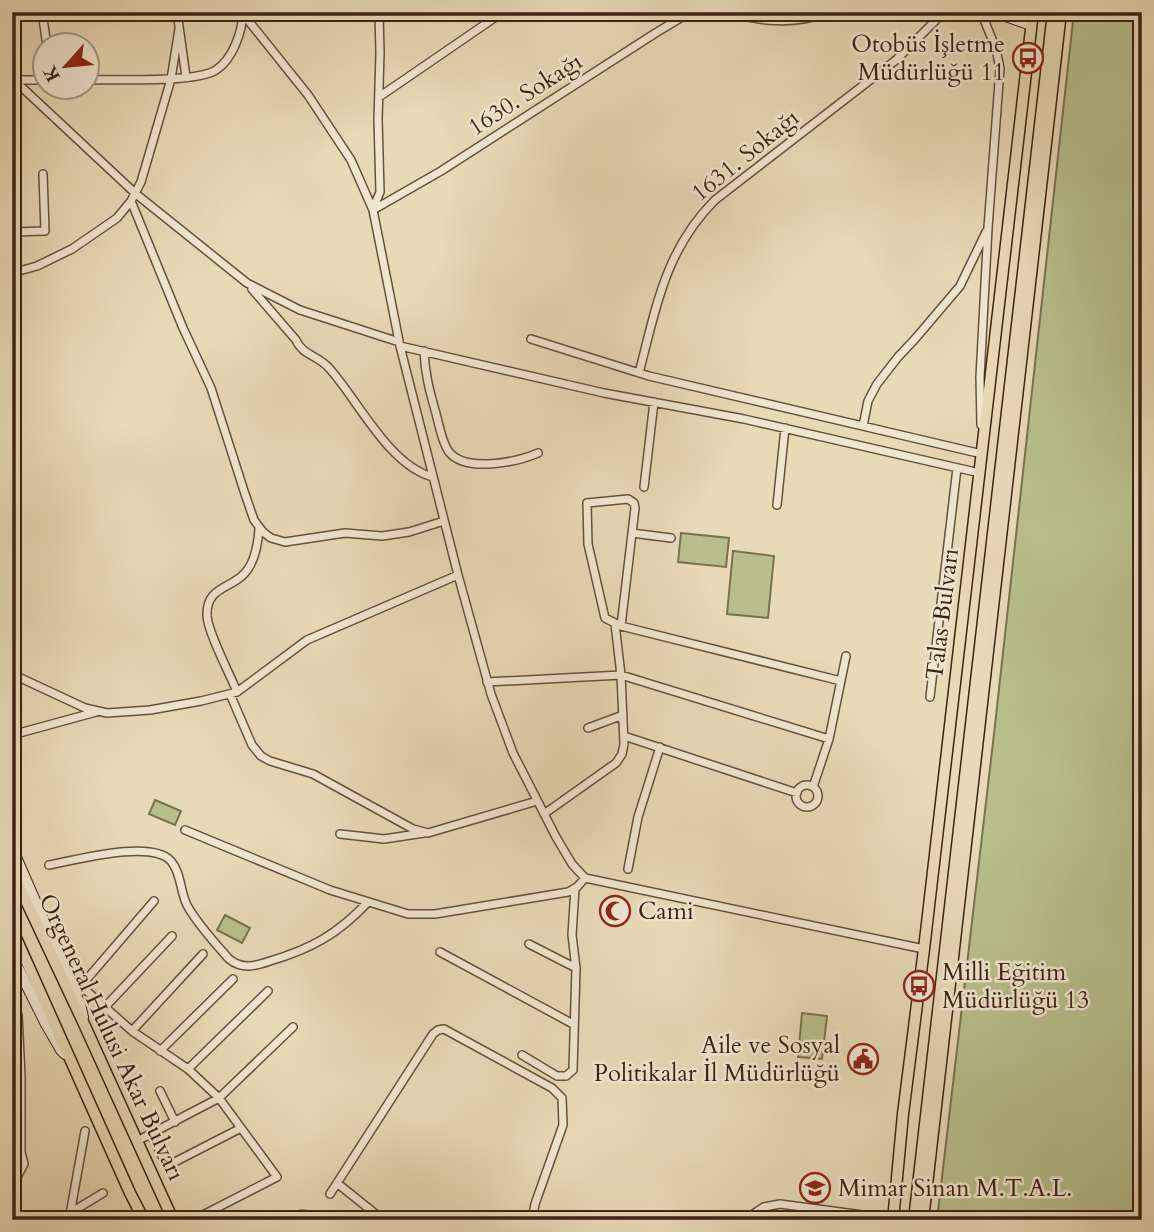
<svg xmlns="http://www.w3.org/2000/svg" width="1154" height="1232" viewBox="0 0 1154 1232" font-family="Cardo,serif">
  <rect width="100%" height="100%" fill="#e8d9b7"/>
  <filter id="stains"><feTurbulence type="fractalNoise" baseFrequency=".00286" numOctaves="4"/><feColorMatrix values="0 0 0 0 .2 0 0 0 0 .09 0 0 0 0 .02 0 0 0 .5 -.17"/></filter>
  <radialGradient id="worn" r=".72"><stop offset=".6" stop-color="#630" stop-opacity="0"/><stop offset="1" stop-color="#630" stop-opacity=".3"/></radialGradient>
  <path fill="#b8bf8d" stroke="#7a7150" stroke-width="2" d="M1074 12H1142V1220H937L994 734Z
    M681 533 729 538 726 567 678 562Z
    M733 551 774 556 768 618 727 614Z
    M155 800 181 811 175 825 149 814Z
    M225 915 250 928 242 943 217 930Z
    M802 1013 827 1016 822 1059 798 1057Z"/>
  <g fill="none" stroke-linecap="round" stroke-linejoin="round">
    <g stroke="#68503b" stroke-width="10">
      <path id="street" d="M42 12 47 46
        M177 12 186 77
        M723 12C762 21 791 26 830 12
        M243 14 308 95 351 160 373 210 400 346 458 575 491 694 513 753 556 837 572 864 585 878 924 949
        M13 80H46
        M14 80 136 194 247 283 300 310 399 342
        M88 80C115 79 196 83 216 70 233 59 242 32 243 13
        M379 97 503 12
        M131 201 183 328 211 388 245 494 254 520 263 532 271 538 285 542 345 533 382 536 409 532 444 521
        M373 209 380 192 378 119 380 53 379 12
        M373 210 441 171 654 34 682 17 698 12
        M12 232 45 231 43 174
        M12 273 37 266 72 249 117 218 131 201 141 182 171 79 179 29
        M252 289 296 340C302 355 319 356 329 368 358 400 389 466 433 477
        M531 339 649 376 982 454V451
        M400 346 604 393 744 419 980 473
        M424 351C425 373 429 389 435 410 439 423 441 441 449 452 466 473 517 462 538 453
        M639 373C656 308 665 250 715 200L896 60 935 21 942 12
        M981 425 980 377 988 228 1000 69 996 49 981 12
        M863 426 868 401 877 384 898 357 915 339 960 286 986 232
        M644 487 654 402
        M777 505 785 428
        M632 533 671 538
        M621 626 635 508 634 503 628 499 587 503 588 544 605 618 621 626 841 681
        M12 674 85 708 107 713 150 710 201 701 237 692 307 640 458 575
        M487 682 621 675 829 739
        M237 692C230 674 208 633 207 616 206 587 230 589 244 574 255 563 258 543 259 529
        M230 694 252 745 261 756 270 761 313 774 413 829 428 833 537 801
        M930 697 957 468
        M588 728 623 715
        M12 735 96 712
        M624 736 797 793
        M796 796a11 11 0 1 1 22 0a11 11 0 1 1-22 0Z
        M813 787 829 739 846 656
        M544 814 616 763 622 754 624 744 621 675 615 624
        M185 830 330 890 408 914H435L568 892 577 887 585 878
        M340 834 384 839 424 833
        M49 865C76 860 152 839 171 861 182 874 180 894 188 907 199 926 215 943 229 959 243 970 255 966 270 961 311 949 338 934 368 902
        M628 869 638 817 660 747
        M154 901 81 986 132 1031 188 1069 219 1098 277 1177 201 1216
        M529 944 576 968
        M440 952 573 1024
        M105 1007 172 936
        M132 1031 203 954
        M160 1051 233 979
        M522 1055 557 1076H566L573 1070 576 968 572 935 575 888
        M188 1069 268 991
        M160 1091 175 1122
        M151 1134 167 1166 241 1128
        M137 1141 219 1098 293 1027
        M12 1142 21 1152
        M337 1183 383 1220
        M12 1187 24 1164 21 1152V1076L18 1015
        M330 1194 433 1034 438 1030 444 1029 552 1088 562 1098 563 1125 535 1204 532 1220
        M70 1213 103 1193
        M69 1220 85 1131
        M285 1220C297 1213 305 1212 317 1220
        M744 1220 764 1207 780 1204 893 1219"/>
    </g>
    <g stroke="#3d2312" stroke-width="12">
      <path id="secondary" d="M994 12 1031 25
        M12 848 80 1004 83 1017
        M12 956 46 1024 61 1050 65 1054"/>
    </g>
    <g stroke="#3d2312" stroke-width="13">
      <path id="primary" d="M12 871 84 1024 173 1220
        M12 929 130 1193 144 1220
        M893 1220 903 1114 924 949 1033 12
        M914 1220 1053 12
        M923 1220 1061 12"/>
    </g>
    <use href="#street" stroke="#f0e6d0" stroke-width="7"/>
    <use href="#secondary" stroke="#f0e6d0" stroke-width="10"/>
    <use href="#primary" stroke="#e8d9b7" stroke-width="10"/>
  </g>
  <defs>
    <g id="bus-ring" transform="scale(1.575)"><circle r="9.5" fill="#f0e6d0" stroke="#8f2418" stroke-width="1.5"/><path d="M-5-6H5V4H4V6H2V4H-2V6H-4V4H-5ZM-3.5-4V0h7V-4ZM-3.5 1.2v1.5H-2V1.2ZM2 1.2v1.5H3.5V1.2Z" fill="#8f2418"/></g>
    <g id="mosque-ring" transform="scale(1.575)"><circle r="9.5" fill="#f0e6d0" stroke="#8f2418" stroke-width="1.5"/><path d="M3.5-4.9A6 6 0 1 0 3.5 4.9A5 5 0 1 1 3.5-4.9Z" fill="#8f2418"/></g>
    <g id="civic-ring" transform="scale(1.575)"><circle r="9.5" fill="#f0e6d0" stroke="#8f2418" stroke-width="1.5"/><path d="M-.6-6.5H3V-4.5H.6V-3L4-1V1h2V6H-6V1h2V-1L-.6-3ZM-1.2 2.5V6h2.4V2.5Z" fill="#8f2418"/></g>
    <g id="school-ring" transform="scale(1.575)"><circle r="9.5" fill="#f0e6d0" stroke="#8f2418" stroke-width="1.5"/><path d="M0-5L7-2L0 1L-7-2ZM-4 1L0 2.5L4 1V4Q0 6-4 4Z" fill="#8f2418"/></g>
  </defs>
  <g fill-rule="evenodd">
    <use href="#bus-ring" x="1028" y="58"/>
    <use href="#mosque-ring" x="615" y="911"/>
    <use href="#bus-ring" x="919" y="986"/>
    <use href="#civic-ring" x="863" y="1059"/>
    <use href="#school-ring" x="815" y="1188"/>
  </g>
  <g text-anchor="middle" stroke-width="5" stroke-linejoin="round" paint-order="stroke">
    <g font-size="24" fill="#3d2312" stroke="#f0e6d0" text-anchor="start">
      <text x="1005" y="52" text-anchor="end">Otobüs İşletme<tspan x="1005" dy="28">Müdürlüğü 11</tspan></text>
      <text x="638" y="919">Cami</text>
      <text x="942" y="980">Milli Eğitim<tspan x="942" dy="28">Müdürlüğü 13</tspan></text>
      <text x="840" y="1053" text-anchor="end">Aile ve Sosyal<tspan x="840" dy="28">Politikalar İl Müdürlüğü</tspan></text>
      <text x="838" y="1196">Mimar Sinan M.T.A.L.</text>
    </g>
    <g font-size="24" fill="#3d2312" stroke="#f0e6d0">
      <text transform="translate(525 94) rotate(-33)" y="8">1630. Sokağı</text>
      <text transform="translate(745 155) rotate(-39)" y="8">1631. Sokağı</text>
      <text transform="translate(942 614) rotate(-83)" y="8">Talas Bulvarı</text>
      <text transform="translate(112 1037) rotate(65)" y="8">Orgeneral Hulusi Akar Bulvarı</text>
    </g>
  </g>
  <rect width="1154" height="1232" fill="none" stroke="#e8d9b7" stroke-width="42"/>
  <rect x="14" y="14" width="1126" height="1204" fill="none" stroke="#3d2312" stroke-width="3.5"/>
  <rect x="21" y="21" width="1112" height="1190" fill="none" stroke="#3d2312" stroke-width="2"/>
  <g transform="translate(66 66) rotate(243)"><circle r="33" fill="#f0e6d0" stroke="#a89884" stroke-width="2"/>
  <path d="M0-5L12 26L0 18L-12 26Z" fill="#8f2418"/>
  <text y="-10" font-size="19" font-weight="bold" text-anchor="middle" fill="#3d2312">K</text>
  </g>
  <rect width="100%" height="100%" filter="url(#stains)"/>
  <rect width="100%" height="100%" fill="url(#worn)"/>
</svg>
